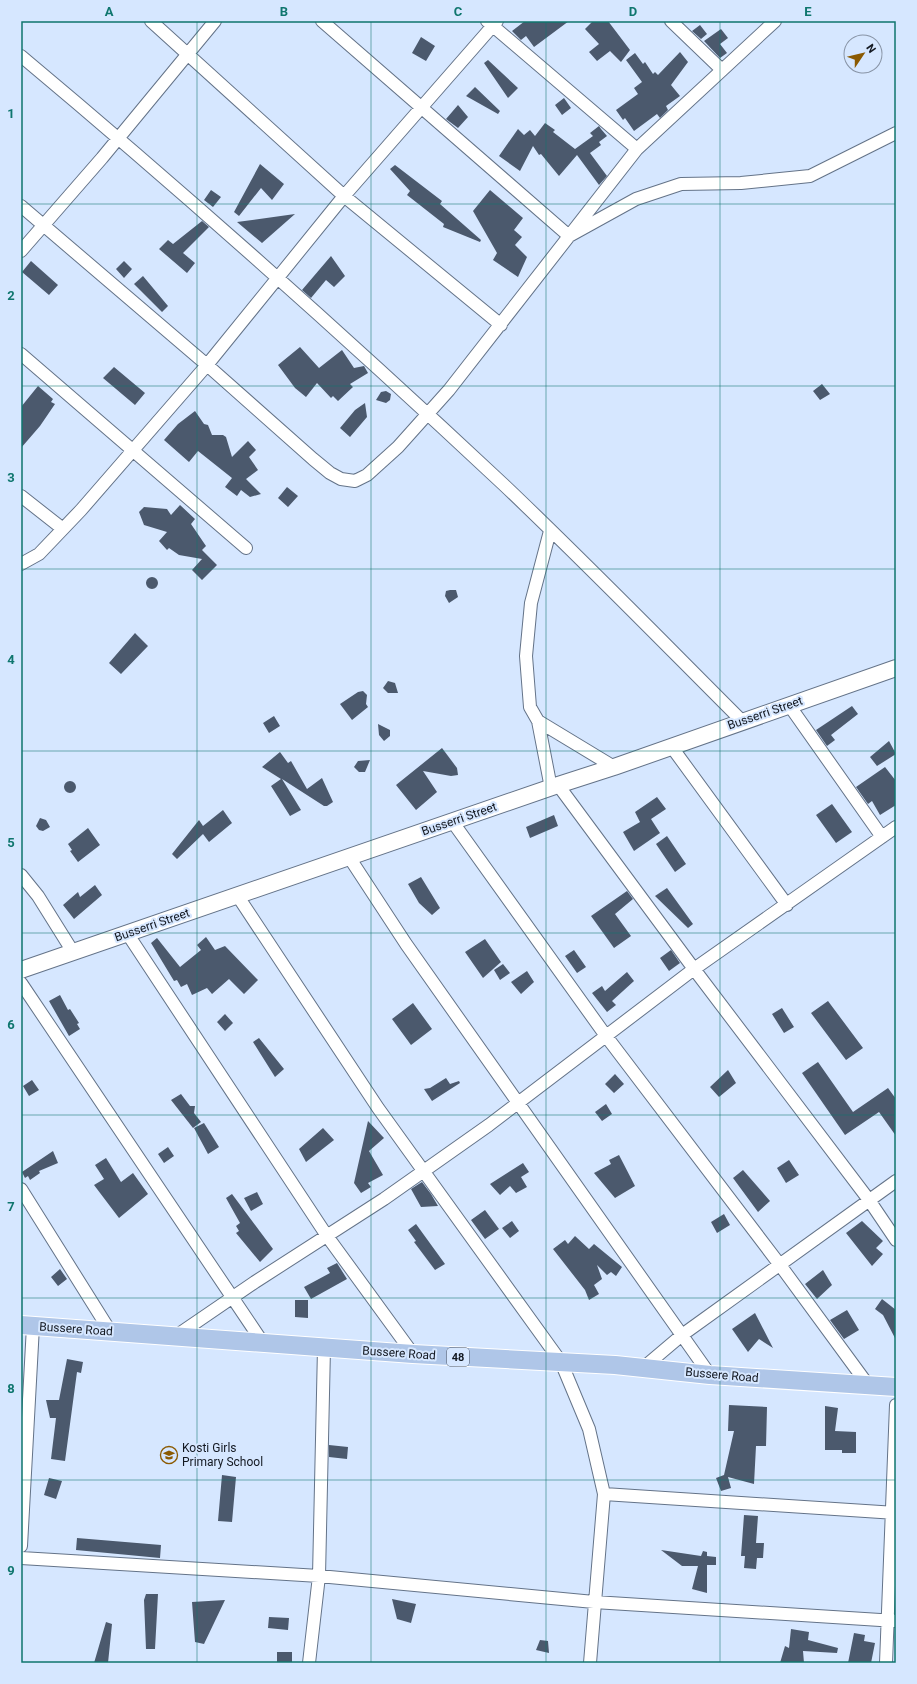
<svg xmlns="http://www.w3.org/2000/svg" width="917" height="1684" viewBox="0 0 917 1684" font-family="Roboto,sans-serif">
  <rect width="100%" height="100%" fill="#d6e7ff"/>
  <path fill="#4b596d" d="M525 21H569L534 47 526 36 521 40 512 31Z
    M593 21H608L630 50 621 62 610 51 597 61 589 52 599 44 585 29Z
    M700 25 707 34 701 39 692 31Z
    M721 29 728 38 720 44 727 53 720 58 704 41Z
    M421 37 435 46 426 61 412 53Z
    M680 52 688 62 671 85 680 96 666 106 668 110 660 118 657 114 634 131 625 118 623 120 616 110 638 94 634 88 642 82 626 60 635 53 643 64 645 62 653 74 655 72 658 75Z
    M488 60 518 88 508 98 484 63Z
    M475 87 500 111 498 114 466 96Z
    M564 98 571 108 562 115 555 105Z
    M458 105 468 117 458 128 446 119Z
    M545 123 555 130 553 132 575 149 593 136 590 133 599 126 601 129 607 136 599 142 601 145 590 153 607 176 599 185 577 155 559 176 541 154 539 155 533 146 520 171 499 156 518 129 524 135 530 130 535 136Z
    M260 164 284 184 272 200 261 188 239 216 234 212Z
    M395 165 442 201 440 204 481 240 480 242 443 227 444 224 407 195 410 191 390 169Z
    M211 190 221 197 213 207 204 200Z
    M490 190 523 218 514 230 522 237 515 245 527 257 518 277 493 260 497 253 473 211Z
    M295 214 262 243 237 222Z
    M202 221 209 227 183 253 195 263 187 273 159 249 168 240 173 244Z
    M331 256 345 276 334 287 326 280 311 298 302 290Z
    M31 261 58 285 49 295 22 272Z
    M124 261 132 269 124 278 116 269Z
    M143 276 168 306 162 312 134 284Z
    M300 347 319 368 342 350 354 368 364 366 368 373 350 384 353 387 338 401 333 396 331 398 317 383 306 397 295 388 278 365Z
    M114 367 145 393 135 405 103 378Z
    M822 384 830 394 820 400 813 391Z
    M38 386 53 399 51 402 55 404 40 426 21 448V407Z
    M386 391 391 394 390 400 386 403 376 400 381 392Z
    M365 403 367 417 350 437 340 428 355 410Z
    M195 411 204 424 208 425 212 435H223L226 437 232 457 248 441 256 450 249 457 258 470 246 479 261 494 250 497 241 490 237 496 225 487 232 478 198 451 189 462 164 440 178 424Z
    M287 487 298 496 288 507 278 498Z
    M180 505 195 519 191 524 206 546 202 550 217 565 202 580 192 570 202 559 179 555 169 548 167 550 159 541 167 532 144 525 139 512 144 507 167 509 171 515Z
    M146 583a6 6 0 1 1 12 0a6 6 0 1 1-12 0Z
    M450 590H456L458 597 449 603 445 596 446 591Z
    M135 633 148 646 121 674 109 663Z
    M388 681 395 683 398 693H388L383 688Z
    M363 691 367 695 366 704 368 707 352 720 340 704 358 692Z
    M852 706 858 714 831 735 835 740 827 746 816 730Z
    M274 716 280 726 269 733 263 723Z
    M378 724 390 730V736L384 741 379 735Z
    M889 741 896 754 877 766 870 757Z
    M442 748 457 768 458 775 451 776 423 771 437 792 416 810 396 785Z
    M280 752 288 763 291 761 307 789 322 778 333 802 327 806H324L282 779 301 810 290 816 271 786 281 779 262 767Z
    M370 760 365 772H359L354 767 358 761Z
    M885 767 896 781V805L880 815 872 801 868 804 856 787Z
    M64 787a6 6 0 1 1 12 0a6 6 0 1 1-12 0Z
    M657 797 666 809 651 819 660 833 634 851 623 832 640 822 635 812Z
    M832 804 852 832 836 843 816 815Z
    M223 810 232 823 209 842 203 834 177 859 172 854 199 820 203 826Z
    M554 815 558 826 530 838 526 827Z
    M40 818 46 820 50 827 43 831 39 830 36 826Z
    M88 828 100 845 78 862 70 851 72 850 68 844Z
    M667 836 686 864 675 872 656 844Z
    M421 877 440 908 432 915 419 903 408 884Z
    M95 885 102 895 74 919 63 905 78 892 80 897Z
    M667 888 693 924 688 928 655 896Z
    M627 891 633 899 615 914 631 936 614 948 591 916Z
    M206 937 215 950 225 946 258 980 244 994 229 979 212 994 207 988 192 995 187 984 181 987 177 980 174 981 151 943 157 938 180 967 201 950 197 945Z
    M485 939 501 962 483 978 465 952Z
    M574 950 586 967 577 973 565 956Z
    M671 950 680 963 669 971 660 958Z
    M503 964 510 973 500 980 494 970Z
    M527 971 534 982 521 994 511 982Z
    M627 972 634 981 612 1001 616 1005 607 1012 592 993 602 986 605 991Z
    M60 995 68 1010 70 1009 79 1023 77 1024 80 1029 69 1036 49 1001Z
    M828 1001 863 1048 846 1060 811 1013Z
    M413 1003 432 1029 411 1045 392 1019Z
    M782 1008 794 1027 784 1033 772 1014Z
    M225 1014 233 1023 225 1031 217 1022Z
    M259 1038 284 1069 275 1077 253 1042Z
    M818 1062 853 1112 888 1088 896 1099V1136L879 1112 845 1135 802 1073Z
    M728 1070 736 1083 719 1097 710 1087Z
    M615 1074 624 1084 614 1093 605 1084Z
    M446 1078 450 1084 459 1081 460 1083 432 1101 424 1089 430 1088Z
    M32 1080 39 1090 29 1096 23 1086Z
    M181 1094 190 1106H195L194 1113 201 1122 193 1128 171 1100Z
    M606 1104 612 1114 602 1121 595 1112Z
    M368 1121 384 1138 369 1151 383 1175 368 1183 371 1187 361 1193 354 1183Z
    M204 1123 219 1147 208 1154 194 1128Z
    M323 1128 334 1140 306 1162 299 1149Z
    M168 1147 174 1156 164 1163 158 1154Z
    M53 1151 58 1163 39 1171 40 1173 30 1180 28 1176 25 1178 22 1172Z
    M619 1155 635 1186 615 1198 594 1173 611 1164 609 1160Z
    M106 1158 121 1182 133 1173 148 1194 119 1218 94 1185 104 1179 95 1165Z
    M789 1160 799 1175 786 1183 777 1168Z
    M523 1163 529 1172 521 1177 527 1187 516 1193 510 1186 500 1195 490 1184Z
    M743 1170 770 1201 758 1212 733 1178Z
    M422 1182 431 1194 438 1206 421 1207 411 1189Z
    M257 1192 263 1204 251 1211 244 1198Z
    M232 1194 273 1249 260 1262 236 1233 239 1231 236 1226 240 1223 226 1198Z
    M485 1210 499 1229 485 1239 471 1220Z
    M724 1214 730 1225 717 1233 711 1222Z
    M512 1221 519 1231 510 1238 502 1228Z
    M862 1221 883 1241 876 1248 883 1254 872 1266 846 1233Z
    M416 1224 445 1264 435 1270 414 1242 416 1241 408 1230Z
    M575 1236 589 1249 594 1244 622 1267 616 1276 611 1272 607 1275 597 1265 602 1279 594 1285 599 1294 589 1300 585 1290 553 1249 565 1240 568 1244Z
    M337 1263 347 1279 311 1299 304 1287 330 1273 327 1268Z
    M60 1269 67 1279 58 1286 51 1277Z
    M823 1270 832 1285 817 1299 805 1284Z
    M882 1299 896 1310V1340L883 1315 875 1309Z
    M295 1300H308V1318L295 1317Z
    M847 1310 859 1330 844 1339 830 1320Z
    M755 1313 773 1348 759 1339 748 1352 732 1329Z
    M67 1359 83 1362 81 1373 77 1372 65 1461 51 1459 56 1418H50L46 1400H59Z
    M729 1405 767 1407 766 1446H756L754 1484 728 1477 731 1488 721 1491 716 1478 724 1475 734 1431H728Z
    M825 1406 838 1408 835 1431 856 1432V1453H842V1450H825Z
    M329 1445 348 1447 347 1459 329 1457Z
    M222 1475 236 1477 232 1522 218 1521Z
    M49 1478 62 1481 56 1499 44 1495Z
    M744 1515 758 1516 756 1543H764L763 1558H757L756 1569 744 1568 745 1556H741Z
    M77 1538 161 1545 160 1558 76 1550Z
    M661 1550 701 1556 703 1551 707 1552V1556L716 1557V1565H707V1593L692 1589 698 1566H682Z
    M146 1594H158L155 1649H146L144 1600Z
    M392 1599 416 1604 411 1623 397 1619Z
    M225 1600 204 1644 195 1642 192 1602Z
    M269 1617 289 1618 288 1630 268 1628Z
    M106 1622 112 1624 108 1663H94Z
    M791 1629 809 1632 808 1640 838 1648 837 1653 803 1651 804 1663H780L785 1646 789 1648Z
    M854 1633 865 1635 864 1641 875 1643 871 1663H848Z
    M540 1640 548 1641 549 1653 536 1650Z
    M277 1652H292V1663H277Z"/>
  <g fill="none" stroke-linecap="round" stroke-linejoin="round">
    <g stroke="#647388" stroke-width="14">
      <path id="street" d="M151 21 344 196 501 325
        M322 21 569 236 636 199 681 184 741 183 810 176 896 133
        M487 21 637 149
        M671 21 722 70
        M21 56C186 194 347 338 504 485 585 562 663 642 742 721
        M21 206 207 365 313 459 330 473 341 479 355 481 367 475 398 447 449 390 637 149 775 21
        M21 251 102 158 215 21
        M21 354 246 548
        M21 496 63 529
        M550 531 531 603 526 656 530 707 538 721 551 788
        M21 564 39 554 81 510 207 365 344 196 497 21
        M789 705 882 837
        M538 721 614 767
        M671 746 787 905
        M558 785 694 969 869 1200 896 1240
        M452 821 606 1036 780 1265 868 1385
        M349 857 406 944 710 1375
        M21 875 38 896 73 952
        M237 895 378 1108 561 1362 589 1429 604 1494 590 1663
        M127 933 327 1236 413 1354
        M21 983 263 1343
        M21 1189 110 1331
        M176 1336 255 1282 384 1199 489 1125 694 969 896 827
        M643 1368 682 1335 896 1181
        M604 1494 896 1513
        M21 1546 33 1326
        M21 1558 319 1576 594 1602 896 1621
        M309 1663 319 1576 324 1348
        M886 1663 896 1405"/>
    </g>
    <g stroke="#647388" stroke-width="18">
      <path id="secondary" d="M21 970 558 785 614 767 896 668"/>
    </g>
    <g stroke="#fff" stroke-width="20">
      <path id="primary" d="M21 1325 413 1354 615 1365 710 1375 896 1387"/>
    </g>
    <use href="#street" stroke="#fff" stroke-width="12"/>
    <use href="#secondary" stroke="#fff" stroke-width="16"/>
    <use href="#primary" stroke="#afc6e8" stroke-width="18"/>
  </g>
  <path fill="none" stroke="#0f766e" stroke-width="1" stroke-opacity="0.55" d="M197 21V1663M371 21V1663M546 21V1663M720 21V1663M21 204H896M21 386H896M21 569H896M21 751H896M21 933H896M21 1115H896M21 1298H896M21 1480H896"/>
  <defs>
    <g id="school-ring" transform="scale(0.9)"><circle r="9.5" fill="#d6e7ff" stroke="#8b5a02" stroke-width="1.5"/><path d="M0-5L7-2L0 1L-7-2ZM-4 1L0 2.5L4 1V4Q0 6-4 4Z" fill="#8b5a02"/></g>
  </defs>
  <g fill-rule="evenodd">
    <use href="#school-ring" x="169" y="1455"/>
  </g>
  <g text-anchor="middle" stroke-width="4" stroke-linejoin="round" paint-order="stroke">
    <rect fill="#d6e7ff" stroke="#4e5664" stroke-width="1" x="447" y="1348" width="22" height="18" rx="3"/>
    <g font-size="11" font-weight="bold" fill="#131821">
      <text x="458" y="1361">48</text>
    </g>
    <g font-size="12" fill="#131821" stroke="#d6e7ff">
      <text transform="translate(765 713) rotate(-19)" y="4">Busserri Street</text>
      <text transform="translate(459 819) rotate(-19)" y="4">Busserri Street</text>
      <text transform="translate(152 925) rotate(-19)" y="4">Busserri Street</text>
      <text transform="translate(76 1329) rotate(4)" y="4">Bussere Road</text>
      <text transform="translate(399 1353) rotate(4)" y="4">Bussere Road</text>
      <text transform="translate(722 1375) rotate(5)" y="4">Bussere Road</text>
    </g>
    <g font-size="12" fill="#131821" stroke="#d6e7ff" text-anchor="start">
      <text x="182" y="1452">Kosti Girls<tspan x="182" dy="14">Primary School</tspan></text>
    </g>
  </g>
  <rect width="917" height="1684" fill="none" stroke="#d6e7ff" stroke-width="44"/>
  <g transform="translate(863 54) rotate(55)"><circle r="19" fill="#d6e7ff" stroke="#8894a6"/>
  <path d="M0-3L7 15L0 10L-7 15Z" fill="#8b5a02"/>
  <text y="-6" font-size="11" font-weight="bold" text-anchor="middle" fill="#131821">N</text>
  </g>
  <rect x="22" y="22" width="873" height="1640" fill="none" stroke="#0f766e" stroke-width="1.5"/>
  <g font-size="13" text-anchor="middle" font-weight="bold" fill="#0f766e">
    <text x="109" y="16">A</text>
    <text x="284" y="16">B</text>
    <text x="458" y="16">C</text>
    <text x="633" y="16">D</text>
    <text x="808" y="16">E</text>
    <text x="11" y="118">1</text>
    <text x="11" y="300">2</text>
    <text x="11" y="482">3</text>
    <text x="11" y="664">4</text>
    <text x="11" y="847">5</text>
    <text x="11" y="1029">6</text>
    <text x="11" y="1211">7</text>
    <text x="11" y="1393">8</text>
    <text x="11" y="1575">9</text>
  </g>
</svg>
